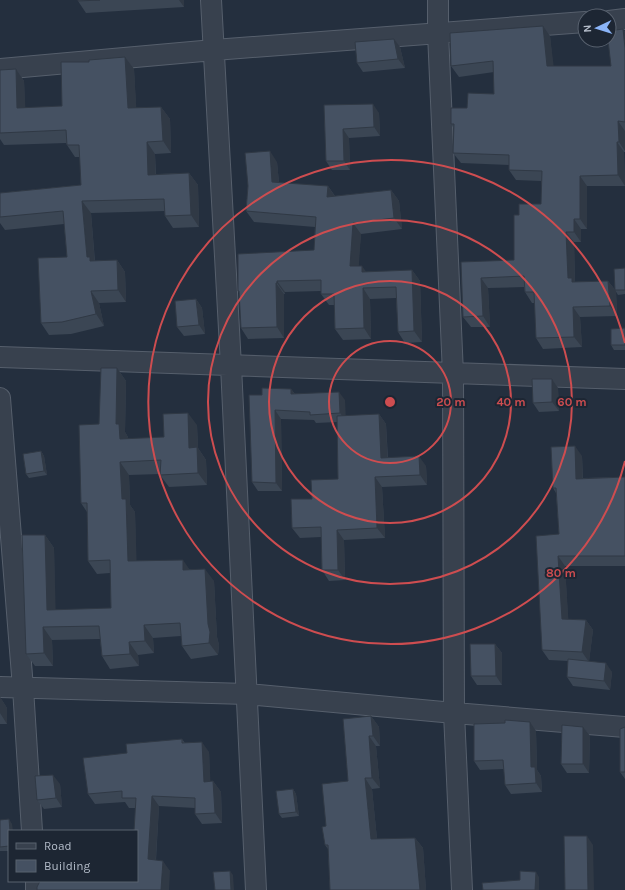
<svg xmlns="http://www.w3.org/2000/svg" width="625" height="890" viewBox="0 0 625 890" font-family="Karla,sans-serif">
  <rect width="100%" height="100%" fill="#242f3e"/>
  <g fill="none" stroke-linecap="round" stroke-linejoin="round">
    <g stroke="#565f6c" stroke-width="22">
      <path id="minor" d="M211 0 231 366 256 890
        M438 0V33L453 374 454 713 462 890
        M609 21 625 19
        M0 69 214 50 585 22
        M0 357 625 379
        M0 398 23 688 32 831
        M0 687 247 694 454 713 625 727
        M36 881V890"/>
    </g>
    <use href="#minor" stroke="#38414e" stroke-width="20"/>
  </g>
  <path fill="#3b4654" d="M78 0H184V7L86 13 78 1Z
    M623 29 625 32V152H624L625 186H587V229H581V242H574L575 282 608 281 616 291 617 316 580 317 582 347 543 349 536 338 535 303H532L525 292 524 287 488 288 490 327H471L463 317 461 262 514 260 519 215 541 204V181L516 180 509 170V165L461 163 453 153 454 129 451 124 467 108 494 94V72L459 77 451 66 550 36 553 66H611Z
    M400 47 405 68 363 72 357 63Z
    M125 57 134 69 136 108 161 107 170 119 171 153 155 154 156 174 189 173 198 185 199 227 173 228 165 216V211L91 213 95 261 117 260 125 272 126 302 99 303 104 326 71 334 49 335 41 323 67 257 64 224 5 230 0 223V193L81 185 80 157H75L67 145 66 143 4 145 0 139V70L16 69 24 81 25 108 62 106 89 62Z
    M324 105 379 113 380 136 349 138 350 170H332L326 161Z
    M277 162 279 183 328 186 335 196 391 190 399 201 402 229 361 234 358 266 366 272 412 270 420 281 422 342 405 343 398 332 396 298 370 299 371 339 343 340 335 329 334 305H329L321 294V291L285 292V294H284V338L248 339 241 328 239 293 238 291 314 250 315 227 254 222 246 211 248 186Z
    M625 268V294L618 295 615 290Z
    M196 299 202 308 205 334 184 336 177 327Z
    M625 328V350H614L611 345Z
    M117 368 126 381 125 432 128 437V439L164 437 197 425 198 448 206 460 207 485 169 487 160 475V474L129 475 130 505 135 512 136 561 190 569 214 581 217 637 219 645 218 655 191 659 182 646 181 636 153 638 154 653 138 655 139 666 110 669 102 656 100 639 52 640 53 666H35L26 654 45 535 54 548 55 610 111 608 110 573 97 574 88 561 87 512 81 503 99 424Z
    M552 379 558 388 559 411 539 412 533 403Z
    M291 389 295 394 345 400V416L379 414 386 424 388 458 426 466 427 485 382 487 385 538 344 540 345 580 329 581 322 570 321 537 300 538 292 528 312 499 338 479 337 422 316 423 314 420 281 419 282 491H258L252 482 262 395Z
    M41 451 44 456 47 475 29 478 26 474Z
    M582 456 583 478 625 477V566H565L568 619 586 620 593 630 589 661 612 672 610 690 573 686 567 677 568 661 549 660 542 650 559 534 556 493 553 488Z
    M495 644 502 653V685H477L471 676Z
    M0 697 7 708V724H0Z
    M371 716 379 727 380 746H376L380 788 372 789 377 839 415 838 423 848 426 890H330L328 849 325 845 326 826 348 781Z
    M583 727 590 736 589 773H567L561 764Z
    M625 727V779L620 772Z
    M536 731 537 770 541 776 542 792 511 794 505 785 504 769 480 770 474 761Z
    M182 739 185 743 209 752 210 781H213L221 792 222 823 202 824 195 814V808L159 806 156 860 170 871 137 881 135 808H129L125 802 95 804 88 794 127 753Z
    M60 784 62 807 44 809 37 800Z
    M293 789 296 794 299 816 282 818 279 814Z
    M0 820 12 824 9 831V851H0Z"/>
  <path fill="#303945" d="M179 0H184V7Z
    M543 26 550 36 555 77 547 66Z
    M623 29 625 32V48Z
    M394 39 400 47 405 68 398 59Z
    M125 57 134 69 137 120 128 108Z
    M16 69 24 81 26 120 17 108Z
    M373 104 379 113 380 136 374 127Z
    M161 107 170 119 171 153 163 141Z
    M618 121 625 131V151L619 142Z
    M343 129 349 138 350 170 344 161Z
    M147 142 155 154 156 187 148 175Z
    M617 142 624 152 625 186 618 175Z
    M270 151 277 162 280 193 272 182Z
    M189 173 198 185 199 227 191 215Z
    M580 176 587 186V229L580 219Z
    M328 186 336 198 327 197Z
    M391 190 399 201 402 229 394 218Z
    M82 201 91 213 95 265 98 273 87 257Z
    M574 219 581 229V242L574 232Z
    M353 223 361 234 358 278 350 266Z
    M566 232 574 242 575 286 568 278Z
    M117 260 125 272 126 302 118 290Z
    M362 266 370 277 362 272Z
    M412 270 420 281 422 342 414 331Z
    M481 278 488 288 490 327 483 316Z
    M277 281 285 292V294L277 283Z
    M608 281 616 291 617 316 610 306Z
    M276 283 284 294V338L277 327Z
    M363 288 370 299 371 339 364 328Z
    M91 291 99 303 104 326 96 314Z
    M196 299 202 308 205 334 199 325Z
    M573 307 580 317 582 347 574 337Z
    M117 368 126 381 125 432 128 437 129 452 120 439 116 424Z
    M552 379 558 388 559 411 552 402Z
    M291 389 297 397 291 394Z
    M339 392 345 400 346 421 340 413Z
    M275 410 281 419 282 491 276 483Z
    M188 413 197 425 198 448 206 460 207 485 198 473 189 448Z
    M379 414 386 424 388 468 381 458Z
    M575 446 582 456 583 489 576 479Z
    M41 451 44 456 47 475 44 471Z
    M419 456 426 466 427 485 420 475Z
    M120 462 129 475 130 505 135 512 137 574 128 561 122 499Z
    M375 477 382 487 385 538 377 528Z
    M337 530 344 540 345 580 338 570Z
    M45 535 54 548 56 623 47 610Z
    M558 556 565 566 569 629 562 619Z
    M183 560 192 573 183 570Z
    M205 569 214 581 217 637 219 645 218 655 209 643Z
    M586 620 593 630 589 662 582 652Z
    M144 625 153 638 154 653 145 641Z
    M43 627 52 640 53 666 44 653Z
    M129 642 138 655 139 666 130 654Z
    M495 644 502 653V685L496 676Z
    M606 663 612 672 610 690 604 681Z
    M0 697 7 708V724L0 713Z
    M371 716 379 727 380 746 373 736Z
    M530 722 536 731 537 770 541 776 542 792 536 783 531 767Z
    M583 727 590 736 589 773 583 764Z
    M369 736 376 746 380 788 372 778Z
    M202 742 209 752 211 792 204 782Z
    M53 775 60 784 62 807 56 798Z
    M365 778 372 789 378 849 371 839Z
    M213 781 221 792 222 823 215 813Z
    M293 789 296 794 299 816 296 812Z
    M152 796 159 806 155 870 148 859Z
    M9 819 12 824 13 831H10Z
    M587 836 593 845 594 890H588Z
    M415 838 423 848 426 890H420Z
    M163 861 170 871 169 890H161Z
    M230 871 233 875 234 890H231Z
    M536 872 539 877V890H535Z"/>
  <path fill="#455162" stroke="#303945" d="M78 0H100L78 1Z
    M543 26 547 66H611L608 40H609V31L623 29 625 48V122L618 121 619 142H617L618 175 580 176V219H574V232H566L568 278H572V282L608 281 610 306 573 307 574 337 536 338 534 292H525L524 276 481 278 483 316 463 317 461 262 514 260V215H519V204H541L542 171 509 170V155L453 153 454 124H451V108H467L468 93 494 94 493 61 451 66 450 33Z
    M394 39 398 59 357 63 355 42Z
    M125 57 128 108 161 107 163 141 147 142 148 175 189 173 191 215 165 216 164 199 82 201 87 257H90V261L117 260 118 290 91 291 96 314 62 322 41 323 38 258 67 257 63 211 0 217V193L81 185 79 145H67L66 130 0 133V70L16 69 17 108 62 106 61 62H89V60Z
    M373 104 374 127 343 129 344 161H326L324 105Z
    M270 151 272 182 328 186 327 197 391 190 394 218 353 223 350 266H362V272L412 270 414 331 398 332 396 287 363 288 364 328 335 329 334 294H321V280L277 281V283H276L277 327 241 328 239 291H238V254L314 250 316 217 246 211 248 186 245 153Z
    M625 268V290H615L614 269Z
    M196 299 199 325 177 327 175 301Z
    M625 328V345H611V329Z
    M101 368H117L116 424H119L120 439 164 437 163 414 188 413 189 448 197 447 198 473 160 475 161 460 120 462 122 499H126L128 561 183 560V570L205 569 208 624 210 632 209 643 182 646 180 623 144 625 145 641 129 642 130 654 102 656 99 626 43 627 44 653 26 654 22 535H45L47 610 111 608 110 560 88 561 87 503H81L79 425 99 424Z
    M532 379H552V402L533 403Z
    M262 388 291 389V394L339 392 340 413 310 415V412L275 410 276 483 252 482 249 395H262Z
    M379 414 381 458 419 456 420 475 375 477 377 528 337 530 338 570H322L321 527 292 528 291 499H312L311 480 338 479 337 416Z
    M575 446 576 479 625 477V556H558L562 619 586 620 582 652 542 650 536 536 559 534 556 488H553L551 447Z
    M41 451 44 471 26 474 23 454Z
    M470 644H495L496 676H471Z
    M568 659 606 663 604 681 567 677Z
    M371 716 373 736H369L372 778H365L371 839 415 838 420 890H330L328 845H325L322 827 326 826 322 784 348 781 343 719Z
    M505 720 530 722 531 767H535L536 783 505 785 503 760 474 761V724L505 723Z
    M562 725 583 727V764H561Z
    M625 727V772H620V729Z
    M182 739V743L202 742 204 782 213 781 215 813 195 814V798L152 796 148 859 163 861 161 890H37V887L40 881H137V831H134L136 798H122V791L88 794 83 758 127 753 126 744Z
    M53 775 56 798 37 800 35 776Z
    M293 789 296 812 279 814 276 791Z
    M9 819 10 831H9V846L0 847V820Z
    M564 836H587L588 890H565Z
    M230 871 231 890H215L213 872Z
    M520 871 536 872 535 890H483L482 883 520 880Z"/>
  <g fill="none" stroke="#ce4d50" stroke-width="2">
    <circle cx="390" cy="402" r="61"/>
    <circle cx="390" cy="402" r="121"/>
    <circle cx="390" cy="402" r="182"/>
    <path d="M625 461A242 242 0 1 1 625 343"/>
  </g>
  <circle cx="390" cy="402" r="6" fill="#ce4d50" stroke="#1d2633" stroke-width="2"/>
  <g font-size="12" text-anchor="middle" font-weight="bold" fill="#ce4d50" stroke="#1d2633" stroke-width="4" stroke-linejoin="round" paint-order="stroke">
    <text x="451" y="406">20 m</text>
    <text x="511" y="406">40 m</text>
    <text x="572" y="406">60 m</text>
    <text x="561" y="577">80 m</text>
  </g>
  <rect x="8" y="830" width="130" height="52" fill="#1d2633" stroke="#59626f"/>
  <rect x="16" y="843" width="20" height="6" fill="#38414e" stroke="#59626f"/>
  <text x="44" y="850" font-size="12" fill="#b4bcc9">Road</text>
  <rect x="16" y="860" width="20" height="12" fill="#455162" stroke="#59626f"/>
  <text x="44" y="870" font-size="12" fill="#b4bcc9">Building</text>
  <g transform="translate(597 28) rotate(266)"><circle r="19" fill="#1d2633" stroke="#59626f"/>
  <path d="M0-3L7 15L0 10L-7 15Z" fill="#8ab4f8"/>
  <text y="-6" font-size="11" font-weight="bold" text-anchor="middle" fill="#b4bcc9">N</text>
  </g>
</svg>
